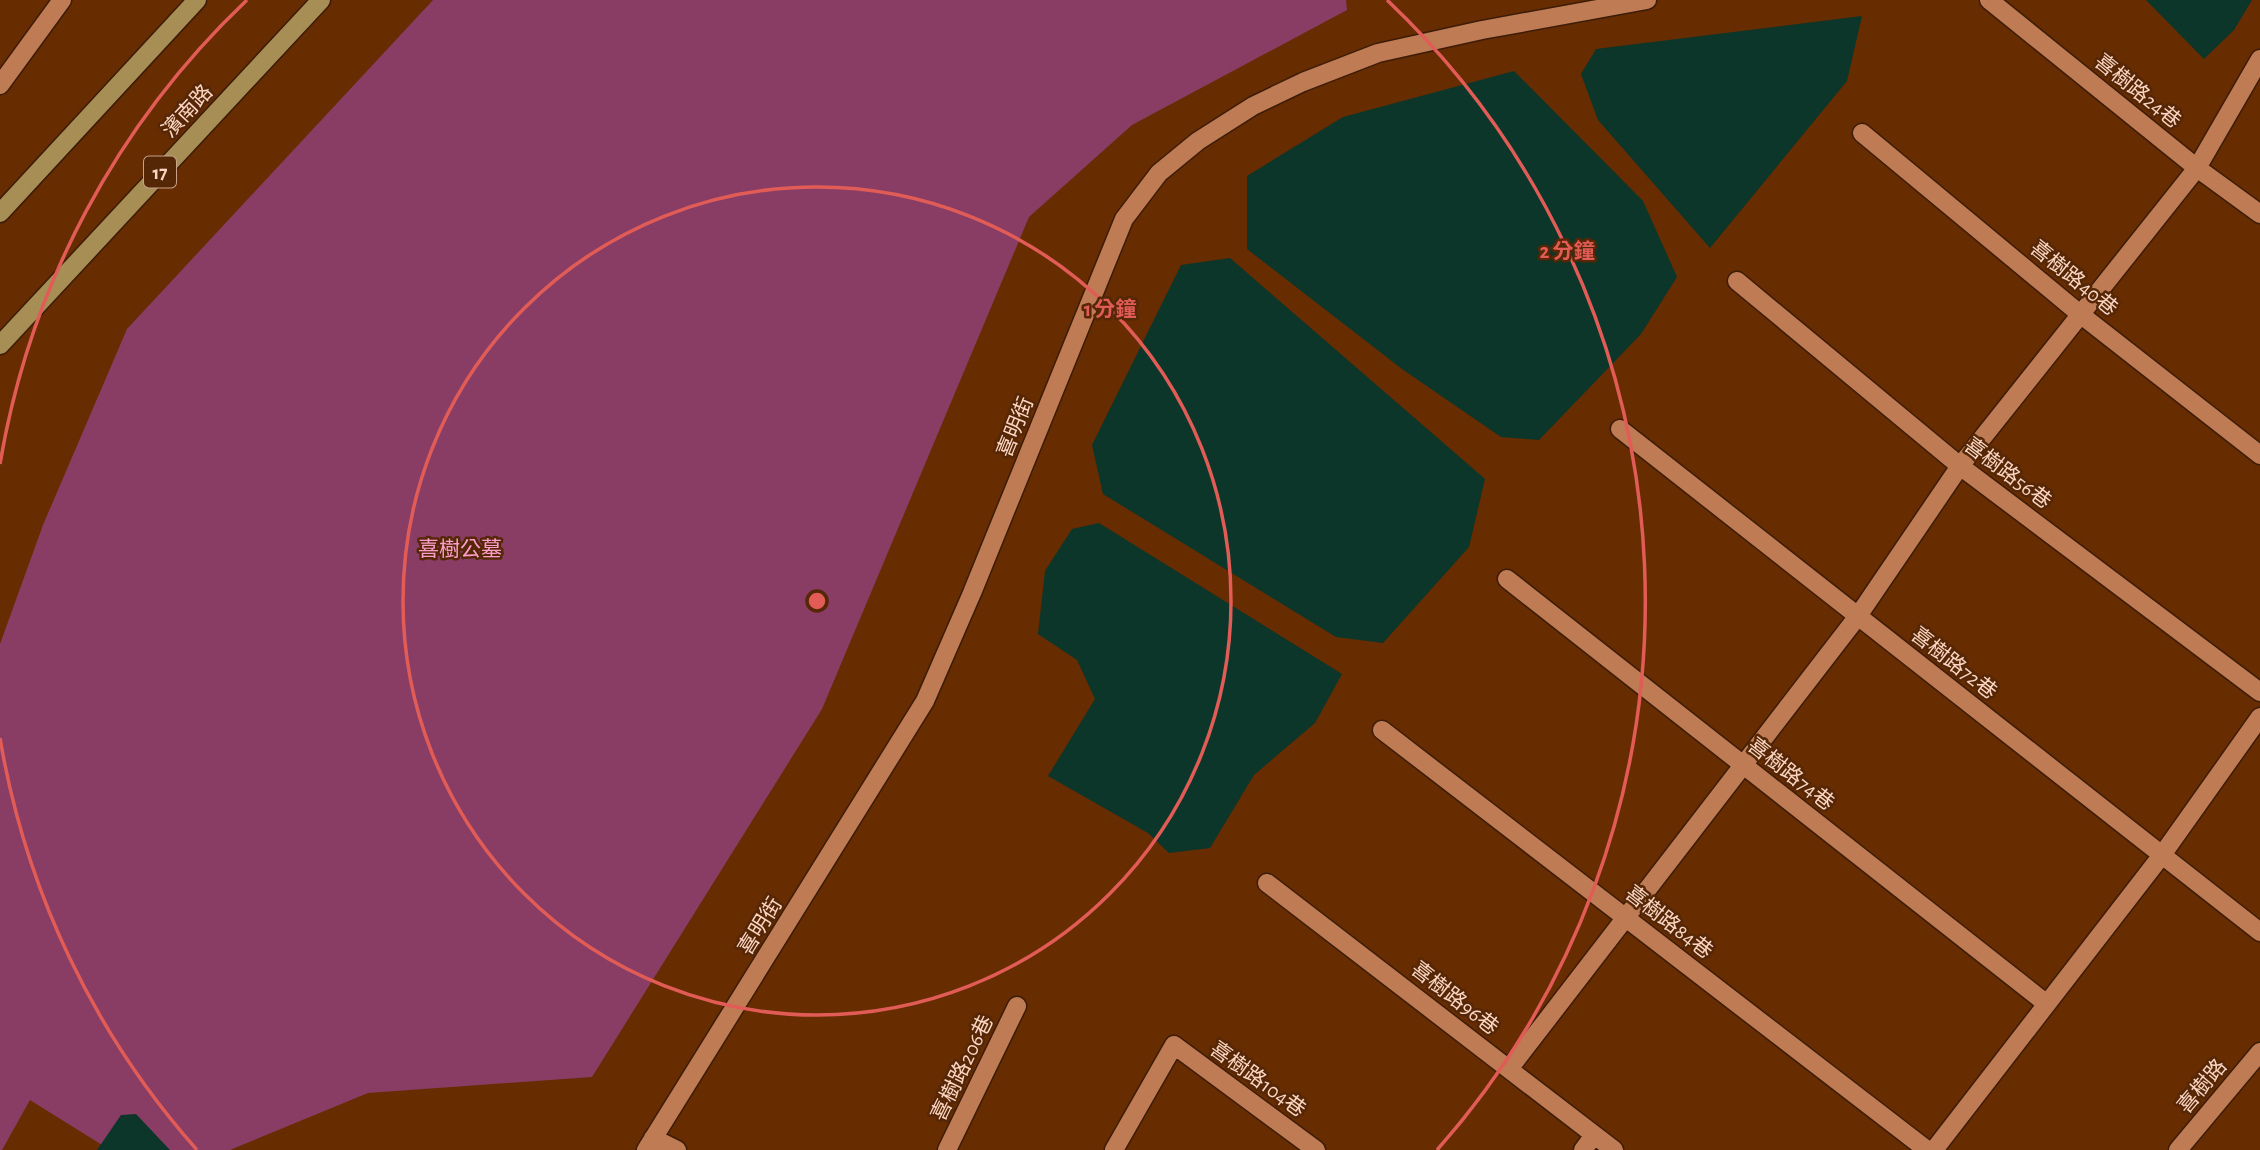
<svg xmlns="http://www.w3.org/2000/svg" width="2260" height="1150" viewBox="0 0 2260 1150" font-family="'Alegreya Sans','Noto Sans TC',sans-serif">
  <rect width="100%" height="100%" fill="#672c00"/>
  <path fill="#893d64" d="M433 0H1346L1347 10 1132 125 1029 217 822 709 592 1077 368 1093 230 1150H110L30 1100 2 1150H0V644L43 525 127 329Z"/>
  <path fill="#0b3629" d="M2146 0H2252L2234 30 2204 59Z
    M1862 16 1847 81 1710 248 1598 120 1581 74 1596 49Z
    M1514 71 1643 201 1677 277 1641 334 1539 440 1501 437 1402 369 1247 249V176L1343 117Z
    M1230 258 1485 479 1469 547 1383 643 1336 637 1103 494 1092 445 1181 265Z
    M1099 523 1342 674 1315 723 1254 775 1210 848 1169 853 1148 833 1048 776 1095 699 1077 660 1038 634 1045 571 1072 529Z
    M136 1114 170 1150H97L121 1115Z"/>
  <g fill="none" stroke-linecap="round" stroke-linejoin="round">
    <g stroke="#3d1c08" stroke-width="21">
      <path id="minor" d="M1989 0 2197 168 2260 214
        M0 85 62 0
        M1862 133 2080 314 2260 455
        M1737 281 1960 466 2260 692
        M1620 429 2260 932
        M1507 579 2047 1004
        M1382 730 1927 1150
        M1267 883 1614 1150
        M1509 1069 1858 616 1960 466 2197 168 2260 59
        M653 1138 677 1150
        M646 1150 925 701 972 593 1124 219 1159 173 1198 141 1253 106 1303 82 1378 53 1482 30 1647 0
        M947 1150 1017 1006
        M1114 1150 1174 1045 1316 1150
        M1583 1150 1594 1135
        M1934 1150 2162 855 2260 717
        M2178 1150 2260 1052"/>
    </g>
    <g stroke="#3d1c08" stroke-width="21">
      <path id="major" d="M0 213 197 0
        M0 345 321 0"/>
    </g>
    <use href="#minor" stroke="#be7b54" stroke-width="18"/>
    <use href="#major" stroke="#a78e54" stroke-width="18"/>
  </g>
  <g fill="none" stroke="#e15c56" stroke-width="3.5">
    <circle cx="817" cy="601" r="414"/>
    <path d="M197 1150A828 828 0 0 1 0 738M0 464A828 828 0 0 1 247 0M1387 0A828 828 0 0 1 1437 1150"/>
  </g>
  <g text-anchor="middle" stroke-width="5" stroke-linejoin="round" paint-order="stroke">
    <rect fill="#552707" stroke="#c9a28a" stroke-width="2" x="144" y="156.5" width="32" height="31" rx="5"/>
    <g font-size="19" font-weight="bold" fill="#fbd6c2">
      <text x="160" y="179">17</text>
    </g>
    <g font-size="21" fill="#fbd6c2" stroke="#552707">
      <text transform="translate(2138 91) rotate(39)" y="7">喜樹路24巷</text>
      <text transform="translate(187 111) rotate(-47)" y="7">濱南路</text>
      <text transform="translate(2074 278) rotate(39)" y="7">喜樹路40巷</text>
      <text transform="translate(1015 427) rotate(-68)" y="7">喜明街</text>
      <text transform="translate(2008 473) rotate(37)" y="7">喜樹路56巷</text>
      <text transform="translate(1954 663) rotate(38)" y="7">喜樹路72巷</text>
      <text transform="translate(1791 774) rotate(38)" y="7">喜樹路74巷</text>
      <text transform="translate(1669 922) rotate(38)" y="7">喜樹路84巷</text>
      <text transform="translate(760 926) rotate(-58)" y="7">喜明街</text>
      <text transform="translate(1455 998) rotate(38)" y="7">喜樹路96巷</text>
      <text transform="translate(962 1068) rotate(-64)" y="7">喜樹路206巷</text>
      <text transform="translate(1258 1079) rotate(36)" y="7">喜樹路104巷</text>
      <text transform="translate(2202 1086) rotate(-50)" y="7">喜樹路</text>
    </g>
    <g font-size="21" fill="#fd9dcb" stroke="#552707">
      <text x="460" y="556">喜樹公墓</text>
    </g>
  </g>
  <circle cx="817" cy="601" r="10" fill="#e15c56" stroke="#552707" stroke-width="3.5"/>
  <g font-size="21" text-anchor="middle" font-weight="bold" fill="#e15c56" stroke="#552707" stroke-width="5" stroke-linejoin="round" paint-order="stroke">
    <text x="1567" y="258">2 分鐘</text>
    <text x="1110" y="316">1 分鐘</text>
  </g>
</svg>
